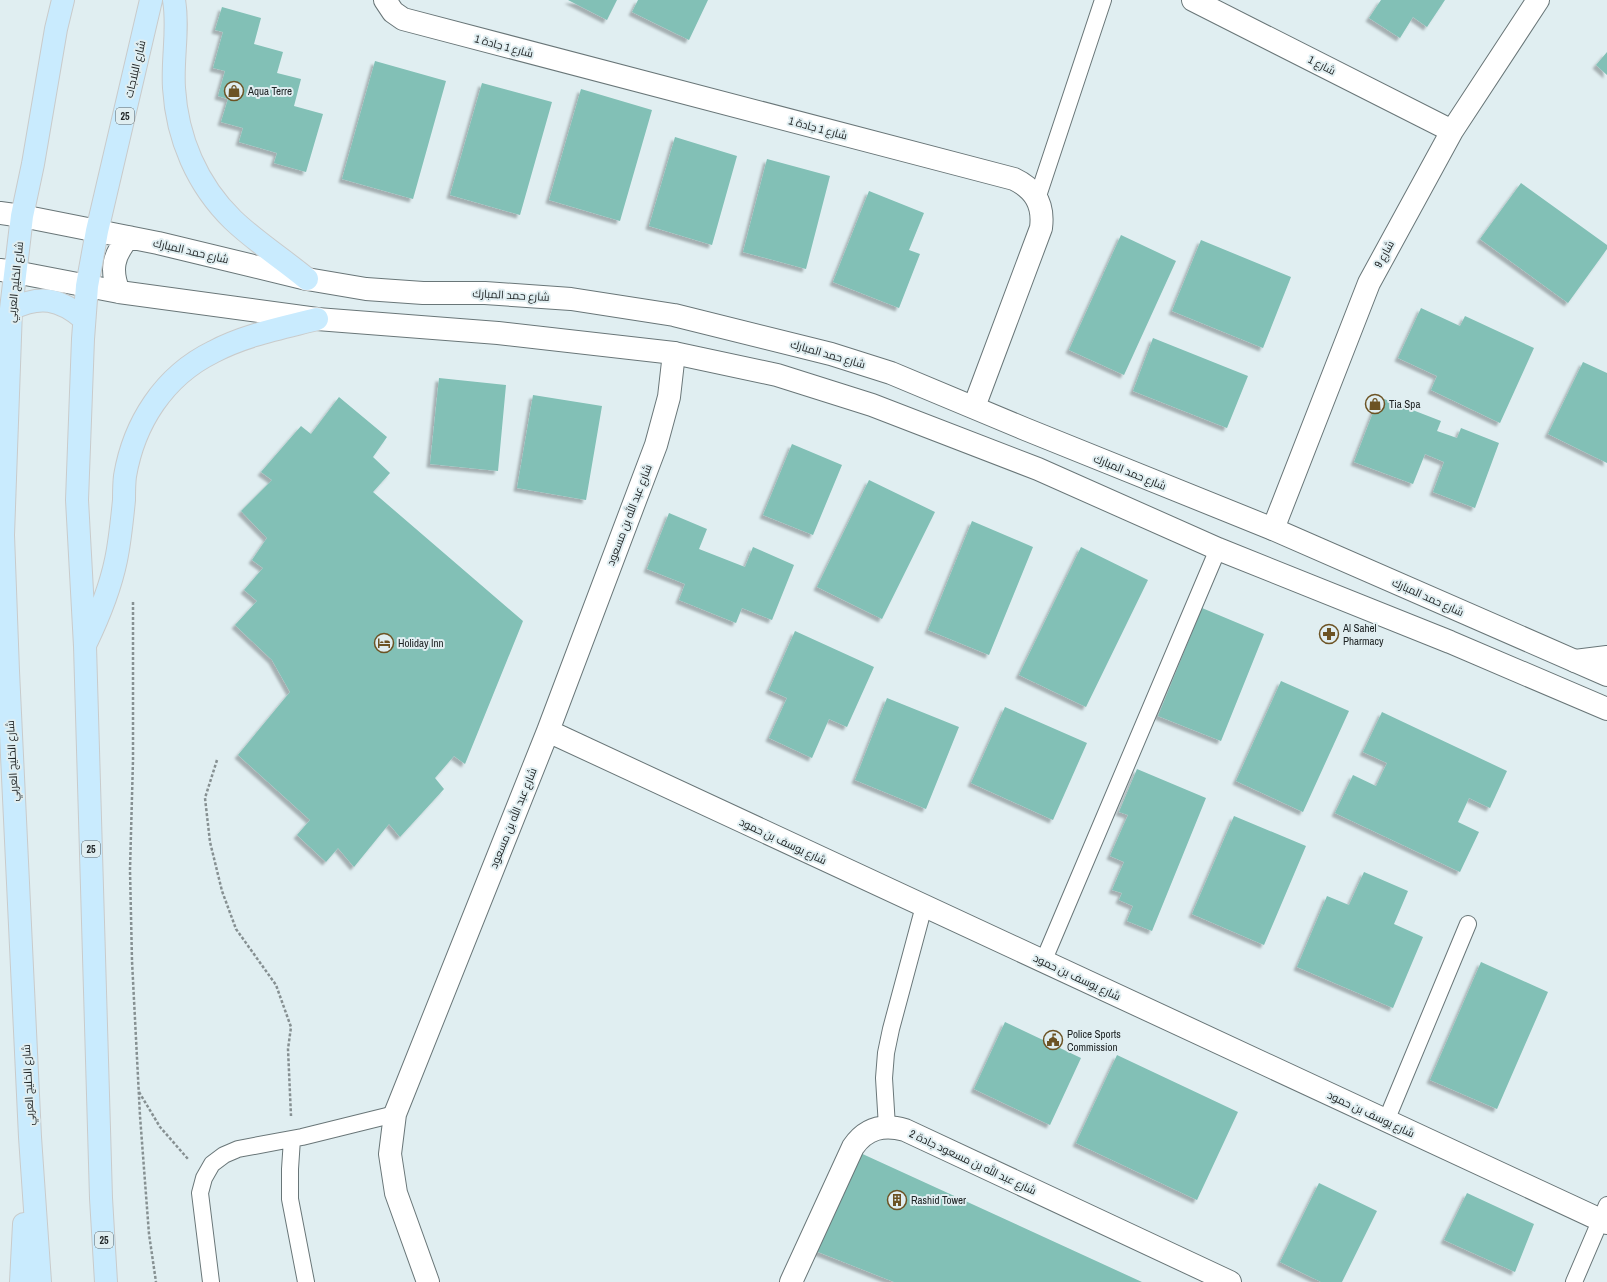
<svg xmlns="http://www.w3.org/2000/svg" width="1607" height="1282" viewBox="0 0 1607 1282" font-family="'Archivo Narrow',Cairo,sans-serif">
  <defs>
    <filter id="shadow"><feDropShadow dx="-3.5" dy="3.5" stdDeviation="1" flood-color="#0004"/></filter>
  </defs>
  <rect width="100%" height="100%" fill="#e0eef1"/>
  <path fill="#82c0b6" filter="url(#shadow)" d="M568 0H617L607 20Z
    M638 0H708L689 40 632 12Z
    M1381 0H1445L1427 27 1413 17 1400 38 1369 18Z
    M222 7 261 18 254 44 283 52 277 73 301 79 294 106 323 114 306 172 274 163 277 153 239 142 243 128 221 122 228 99 218 96 225 71 213 68 223 32 215 30Z
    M1607 52V75L1596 65Z
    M375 61 446 81 413 199 342 179Z
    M482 83 552 102 520 215 450 195Z
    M581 89 652 110 620 221 549 200Z
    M675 137 737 156 712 245 649 226Z
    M767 159 830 176 806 269 743 252Z
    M1521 183 1607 245V249L1568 303 1480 239Z
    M869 191 924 213 909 250 920 254 899 308 833 282Z
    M1121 235 1176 261 1124 375 1069 350Z
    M1201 240 1291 277 1263 348 1172 311Z
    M1421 308 1460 326 1465 316 1534 348 1500 423 1431 390 1437 376 1398 358Z
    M1153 338 1248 376 1227 428 1133 391Z
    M1583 362 1607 373V463L1548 434Z
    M439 378 506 385 498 471 430 464Z
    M533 395 602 406 586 500 517 488Z
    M339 397 387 437 373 457 390 473 373 492 523 621 465 764 454 756 435 778 444 789 400 837 389 824 354 867 338 848 326 862 297 835 310 820 238 755 290 692 272 660 235 625 257 601 244 590 263 568 252 560 267 538 241 511 272 480 261 472 301 426 311 434Z
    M1379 397 1441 421 1437 431 1457 438 1461 428 1499 443 1475 508 1433 492 1444 462 1425 454 1413 484 1354 462Z
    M792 444 842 465 813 535 763 515Z
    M869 480 935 512 882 619 817 587Z
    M669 513 707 529 699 549 745 567 753 547 794 565 772 620 742 608 736 623 679 600 685 584 647 569Z
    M972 521 1033 547 989 655 928 630Z
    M1081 547 1148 580 1086 707 1019 675Z
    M1202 608 1264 634 1221 741 1158 716Z
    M795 631 874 667 847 727 829 719 812 758 769 738 787 698 769 690Z
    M1281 681 1349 711 1303 812 1236 781Z
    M887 698 959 727 926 809 855 780Z
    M1005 707 1087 743 1053 820 971 783Z
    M1382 712 1507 771 1490 808 1469 798 1458 822 1479 832 1460 872 1335 813 1353 775 1376 786 1387 763 1363 752Z
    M1137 769 1206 798 1152 931 1127 921 1133 906 1119 900 1122 893 1112 890 1124 862 1110 856 1128 815 1119 812Z
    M1234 816 1306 846 1264 945 1192 914Z
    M1364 872 1408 891 1394 924 1423 937 1393 1008 1297 967 1327 896 1349 905Z
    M1481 962 1548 992 1497 1109 1430 1080Z
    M1005 1022 1081 1058 1050 1125 974 1089Z
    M1117 1055 1238 1112 1197 1200 1076 1143Z
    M856 1151 1142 1282H894L808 1248Z
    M1319 1183 1377 1211 1342 1282H1321L1280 1262Z
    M1467 1193 1534 1224 1515 1272 1444 1240Z"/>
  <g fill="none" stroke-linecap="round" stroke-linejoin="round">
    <g stroke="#697678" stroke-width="18">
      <path id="service" d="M1037 199 1103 0
        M1043 962 1218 549
        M1386 1121 1468 924
        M887 1127 884 1078 886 1053 891 1029 924 906
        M292 1139 290 1169V1199L306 1282
        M211 1282 200 1193 204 1178 212 1164 224 1155 238 1149 302 1137 395 1114
        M1574 1282 1607 1205"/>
    </g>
    <g stroke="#697678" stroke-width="24">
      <path id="minor" d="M385 0 393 12 403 19 1014 179C1035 189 1044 205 1041 228L974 407
        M1193 0 1452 131
        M1273 529 1369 283 1452 131 1538 0
        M548 731 1607 1223
        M428 1282 396 1193 390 1154 395 1114 548 731 656 445 669 397 674 353
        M791 1282 853 1147C866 1128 884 1124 905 1130L1230 1282"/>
    </g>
    <g stroke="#697678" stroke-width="24">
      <path id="tertiary" d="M0 213 22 216
        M0 270 15 272
        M1575 661 1607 657"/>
    </g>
    <g stroke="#697678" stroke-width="24">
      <path id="secondary" d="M22 216 158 243 307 279 366 289 423 293H485L571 299 674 315 831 354 891 373 1025 429 1273 529 1607 675
        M15 272 119 292 317 319 498 333 674 353 777 375 872 405 1038 469 1218 549 1450 642 1607 709
        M119 292C110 270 113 255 129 237"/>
    </g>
    <g stroke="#c9cbcb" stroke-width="24">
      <path id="primary" d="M174 0C179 29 172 58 174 88 177 138 197 185 233 220 256 242 283 259 307 279
        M11 309C40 295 59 298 84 319
        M86 643C99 616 110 589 116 560 120 541 122 520 124 500 124 492 124 484 125 476 134 423 164 376 213 352 245 335 282 328 317 319
        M21 1282 24 1224
        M40 1282 30 1137 8 671 3 535 11 309 22 216 33 164 56 29 63 0
        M106 1282 101 1198 85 646 77 500 83 339 87 286 97 231 151 0"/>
    </g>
    <path stroke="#869092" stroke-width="2.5" stroke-dasharray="3 2" stroke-linecap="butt" d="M133 602V760L130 870 132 961 140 1116 149 1234 156 1282
      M217 760 205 798 210 842 222 891 236 929 276 985 291 1027 288 1049 291 1116
      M139 1092 160 1127 188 1159"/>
    <use href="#service" stroke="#fff" stroke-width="16"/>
    <use href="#minor" stroke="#fff" stroke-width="22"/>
    <use href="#tertiary" stroke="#fff" stroke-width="22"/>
    <use href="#secondary" stroke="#fff" stroke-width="22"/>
    <use href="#primary" stroke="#c9ebfe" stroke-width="22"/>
  </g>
  <defs>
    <g id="shop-ring" transform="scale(1)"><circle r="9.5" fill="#e0eef1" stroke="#6c5324" stroke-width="1.5"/><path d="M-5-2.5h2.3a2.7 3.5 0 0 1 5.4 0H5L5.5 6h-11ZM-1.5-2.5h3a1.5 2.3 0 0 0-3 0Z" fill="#6c5324"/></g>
    <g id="pharmacy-ring" transform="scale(1)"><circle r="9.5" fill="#e0eef1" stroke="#6c5324" stroke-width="1.5"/><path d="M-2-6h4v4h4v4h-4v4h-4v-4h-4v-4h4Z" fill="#6c5324"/></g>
    <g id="hotel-ring" transform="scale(1)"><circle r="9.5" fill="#e0eef1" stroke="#6c5324" stroke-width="1.5"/><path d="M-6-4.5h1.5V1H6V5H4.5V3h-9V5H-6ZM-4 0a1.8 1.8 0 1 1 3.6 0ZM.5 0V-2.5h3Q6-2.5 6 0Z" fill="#6c5324"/></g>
    <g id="civic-ring" transform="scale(1)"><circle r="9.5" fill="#e0eef1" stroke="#6c5324" stroke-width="1.5"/><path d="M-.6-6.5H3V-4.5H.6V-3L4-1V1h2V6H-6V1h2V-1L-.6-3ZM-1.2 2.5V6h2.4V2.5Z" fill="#6c5324"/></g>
    <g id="building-ring" transform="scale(1)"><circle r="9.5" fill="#e0eef1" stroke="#6c5324" stroke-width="1.5"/><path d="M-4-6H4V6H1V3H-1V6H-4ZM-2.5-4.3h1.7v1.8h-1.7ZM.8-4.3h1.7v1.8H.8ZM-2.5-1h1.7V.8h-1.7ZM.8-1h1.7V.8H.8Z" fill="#6c5324"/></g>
  </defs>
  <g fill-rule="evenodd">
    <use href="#shop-ring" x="234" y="91"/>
    <use href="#shop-ring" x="1375" y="404"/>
    <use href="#pharmacy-ring" x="1329" y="634"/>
    <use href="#hotel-ring" x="384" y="643"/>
    <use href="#civic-ring" x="1053" y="1040"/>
    <use href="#building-ring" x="897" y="1200"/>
  </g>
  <g text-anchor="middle" stroke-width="4" stroke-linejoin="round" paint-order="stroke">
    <g fill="#e0eef1" stroke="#5a6163" stroke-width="1">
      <rect x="116" y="108" width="18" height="16" rx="3"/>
      <rect x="82" y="841" width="18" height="16" rx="3"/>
      <rect x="95" y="1232" width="18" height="16" rx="3"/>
    </g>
    <g font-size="10" font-weight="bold" fill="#202526">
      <text x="125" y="120">25</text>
      <text x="91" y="853">25</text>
      <text x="104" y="1244">25</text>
    </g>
    <g font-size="11" fill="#202526" stroke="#e0eef1">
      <text transform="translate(504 46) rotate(15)" y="4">شارع 1 جادة 1</text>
      <text transform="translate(1322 65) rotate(27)" y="4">شارع 1</text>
      <text transform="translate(135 69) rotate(-77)" y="4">شارع البلاجات</text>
      <text transform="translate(818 128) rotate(15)" y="4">شارع 1 جادة 1</text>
      <text transform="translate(191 251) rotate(13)" y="4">شارع حمد المبارك</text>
      <text transform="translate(1384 254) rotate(-61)" y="4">شارع 9</text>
      <text transform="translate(15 282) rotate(-84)" y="4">شارع الخليج العربي</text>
      <text transform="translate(511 295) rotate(3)" y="4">شارع حمد المبارك</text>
      <text transform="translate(828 354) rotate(16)" y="4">شارع حمد المبارك</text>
      <text transform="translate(1130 472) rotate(22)" y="4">شارع حمد المبارك</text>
      <text transform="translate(629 515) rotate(-69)" y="4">شارع عبد الله بن مسعود</text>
      <text transform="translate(1428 597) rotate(24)" y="4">شارع حمد المبارك</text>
      <text transform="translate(12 761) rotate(-93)" y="4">شارع الخليج العربي</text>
      <text transform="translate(513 818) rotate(-68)" y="4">شارع عبد الله بن مسعود</text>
      <text transform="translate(783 841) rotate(25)" y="4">شارع يوسف بن حمود</text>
      <text transform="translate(1077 977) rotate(25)" y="4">شارع يوسف بن حمود</text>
      <text transform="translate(28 1085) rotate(-93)" y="4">شارع الخليج العربي</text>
      <text transform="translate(1371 1114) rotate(25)" y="4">شارع يوسف بن حمود</text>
      <text transform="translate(973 1162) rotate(25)" y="4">شارع عبد الله بن مسعود جادة 2</text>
    </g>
    <g font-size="11" fill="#202526" stroke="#e0eef1" text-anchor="start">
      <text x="248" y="95">Aqua Terre</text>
      <text x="1389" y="408">Tia Spa</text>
      <text x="1343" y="632">Al Sahel<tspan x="1343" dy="13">Pharmacy</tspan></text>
      <text x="398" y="647">Holiday Inn</text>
      <text x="1067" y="1038">Police Sports<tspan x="1067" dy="13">Commission</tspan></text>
      <text x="911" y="1204">Rashid Tower</text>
    </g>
  </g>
</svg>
